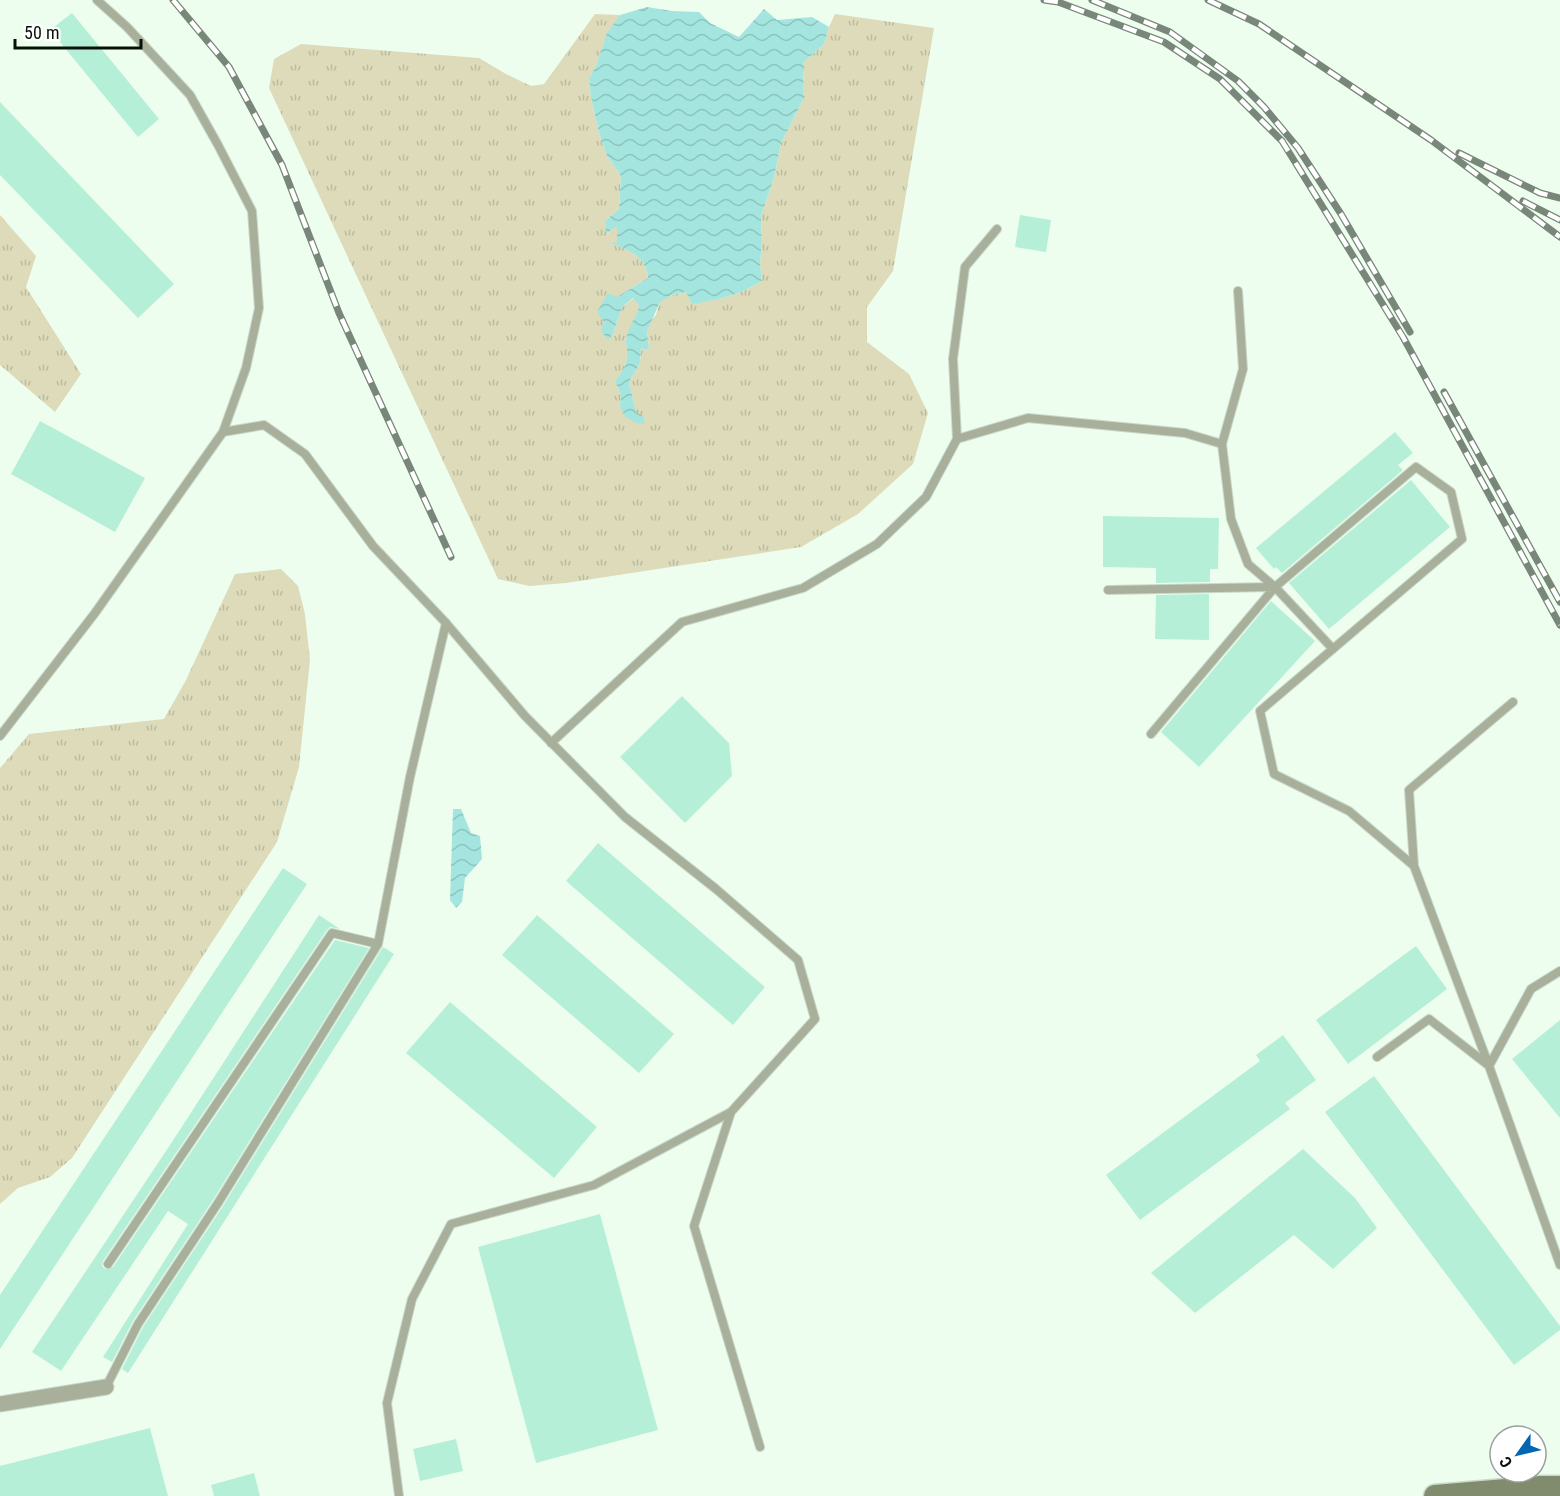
<svg xmlns="http://www.w3.org/2000/svg" width="1560" height="1496" viewBox="0 0 1560 1496" font-family="'Roboto Condensed',sans-serif">
  <defs>
    <pattern id="grass-tufts" width="24" height="20" patternUnits="userSpaceOnUse" patternTransform="scale(1.5)"><rect width="24" height="20" fill="#dddbba"/><path d="M3 7l-1-3M5 7V3M7 7l1-3M15 17l-1-3M17 17v-4M19 17l1-3" fill="none" stroke="#bcbb9f"/></pattern>
    <pattern id="water-waves" width="16" height="10" patternUnits="userSpaceOnUse" patternTransform="scale(1.5)"><rect width="16" height="10" fill="#a4e6df"/><path d="M0 5q4-4 8 0t8 0" fill="none" stroke="#8cc4be"/></pattern>
  </defs>
  <rect width="100%" height="100%" fill="#eefeee"/>
  <path fill="url(#grass-tufts)" d="M595 14 620 15 606 37 596 66 589 78 591 98 599 133 607 156 621 176 619 209 605 221 607 234 617 225V243H612C630 251 647 257 648 278L617 297 613 334 622 307 634 298 639 305C639 317 631 325 627 336 626 342 627 345 627 350 628 364 623 371 615 381L621 396 620 406 636 413 629 382 640 363 641 347 649 350 647 331 651 320 656 315 660 301 672 295 686 292 692 303C718 300 740 295 762 281L760 263 762 243 761 216 774 178 781 143 804 98 803 63 824 44 829 27 835 14 934 28 893 271 867 307V342L909 374 928 413 913 464 858 514 801 547 566 583 529 586 498 579 269 88 274 59 301 44 479 58 506 74 531 86 544 84Z
    M0 215 36 256 26 287 81 374 55 412 0 365Z
    M281 569 298 586 305 614 310 660 299 767 277 842 72 1158 50 1177 18 1188 0 1204V768L29 734 164 719 186 680 235 574Z"/>
  <path fill="url(#water-waves)" d="M647 7 672 11 699 12 710 23 739 37 764 9 777 20 812 17 829 27 824 44 803 63 804 98 781 143 774 178 761 216 762 243 760 263 762 281C740 295 717 300 692 304L686 292 672 295 660 302 647 331 649 350 641 348 640 363 629 382 636 412 643 416 645 424 637 423 625 417 620 406 621 396 615 381C623 371 628 364 627 350 627 347 626 344 626 341 627 327 638 318 639 305L633 298 622 307 613 334 608 340 601 331 604 322 597 312 608 293 617 297 648 278C647 256 626 249 608 242L617 243V226L606 234 605 221 619 209 621 176 607 156 599 133 591 98 589 78 596 66 607 33 620 15Z
    M453 809H461L471 833 480 836 482 859 465 878 462 902 456 908 450 900Z"/>
  <path fill="#b6efd7" d="M72 13 159 119 138 137 50 30Z
    M0 102 174 284 138 318 0 175Z
    M1020 215 1051 220 1046 252 1015 247Z
    M40 421 145 478 115 532 11 474Z
    M1395 432 1413 453 1398 465 1403 470 1282 573 1276 567 1274 569 1256 548Z
    M1411 480 1450 527 1329 629 1289 583Z
    M1103 516 1219 518 1218 569H1210V582L1156 583V568L1103 567Z
    M1209 594V640L1155 639 1156 595Z
    M1271 601 1315 641 1199 767 1161 732Z
    M682 696 729 743 732 776 685 823 620 757Z
    M598 843 765 987 733 1025 566 881Z
    M283 868 307 884 0 1349V1295Z
    M319 915 340 929 330 927 327 930 103 1261 102 1266 105 1269 113 1267 335 940 369 948 213 1200 133 1321 112 1362 103 1357 188 1224 168 1211 61 1371 32 1352 170 1145Z
    M537 915 674 1034 639 1073 502 955Z
    M1416 946 1447 989 1348 1064 1316 1020Z
    M383 947 394 954 128 1373 122 1369 143 1327 223 1206Z
    M450 1002 597 1127 554 1178 406 1053Z
    M1560 1020V1118L1512 1059Z
    M1283 1035 1316 1080 1285 1103 1290 1109 1140 1220 1106 1175 1260 1061 1256 1055Z
    M1374 1076 1560 1326V1330L1514 1365 1325 1112Z
    M1303 1149 1355 1198 1377 1228 1333 1269 1294 1235 1195 1313 1151 1273Z
    M600 1214 658 1430 536 1463 478 1247Z
    M150 1428 168 1496H0V1466Z
    M456 1439 463 1471 420 1481 413 1449Z
    M254 1473 260 1496H214L211 1485Z"/>
  <g fill="none" stroke-linecap="round" stroke-linejoin="round">
    <g stroke="#c9d8c9" stroke-width="10">
      <path id="lane" d="M1238 291 1243 369 1222 444 1231 519 1248 564 1275 587 1333 649
        M223 432 264 425 305 454 373 546 446 623 525 716 625 817 716 889 798 960 815 1019 731 1112 694 1226 760 1447
        M957 439 953 359 965 267 997 229
        M1108 590 1275 587
        M1513 702 1409 790 1414 866 1489 1066 1560 1265
        M1151 734 1275 587 1416 467 1451 492 1462 539 1260 711 1274 774 1349 811 1414 866
        M0 736 95 613 223 432 246 368 259 308 252 211 218 145 190 95 127 27 97 0
        M551 743 682 622 803 588 877 544 926 497 957 439 1028 418 1185 433 1222 444
        M1377 1057 1429 1019 1488 1065
        M1489 1066 1531 989 1560 971
        M108 1264 332 933 378 944
        M106 1387 138 1324 218 1203 378 944 410 777 446 623
        M399 1496 387 1403 412 1299 451 1224 594 1185 731 1112"/>
    </g>
    <g stroke="#c9d8c9" stroke-width="17">
      <path id="street" d="M0 1404 106 1387"/>
    </g>
    <g stroke="#c9d8c9" stroke-width="25">
      <path id="secondary" d="M1435 1496 1541 1487H1560"/>
    </g>
    <use href="#lane" stroke="#a8b09b" stroke-width="8"/>
    <use href="#street" stroke="#a8b09b" stroke-width="15"/>
    <use href="#secondary" stroke="#818c6e" stroke-width="22"/>
    <g stroke="#79867a" stroke-width="7">
      <path id="rail" d="M173 0 229 67 282 165 339 313 451 557
        M1044 0 1058 2 1164 42 1220 79 1282 141 1403 337 1560 625
        M1092 0 1170 32 1238 81 1264 107 1298 148 1341 214 1410 332
        M1208 0 1259 24 1431 140 1560 237
        M1459 153 1540 193 1560 198
        M1523 201 1560 220
        M1444 392 1560 602"/>
    </g>
    <use href="#rail" stroke="#fff" stroke-width="4.5" stroke-dasharray="14" stroke-linecap="butt"/>
  </g>
  <g transform="translate(1518 1454) rotate(236)"><circle r="28" fill="#ffffff" stroke="#9ca09d" stroke-width="1.5"/>
  <path d="M0-4.5L10 22L0 15L-10 22Z" fill="#0366b3"/>
  <text y="-9" font-size="16" font-weight="bold" text-anchor="middle" fill="#081109">С</text>
  </g>
  <path d="M15 39v9h126v-9" fill="none" stroke="#081109" stroke-width="3"/>
  <text x="24" y="39" font-size="18" fill="#081109" stroke="#ffffff" stroke-width="4.5" paint-order="stroke">50 m</text>
</svg>
